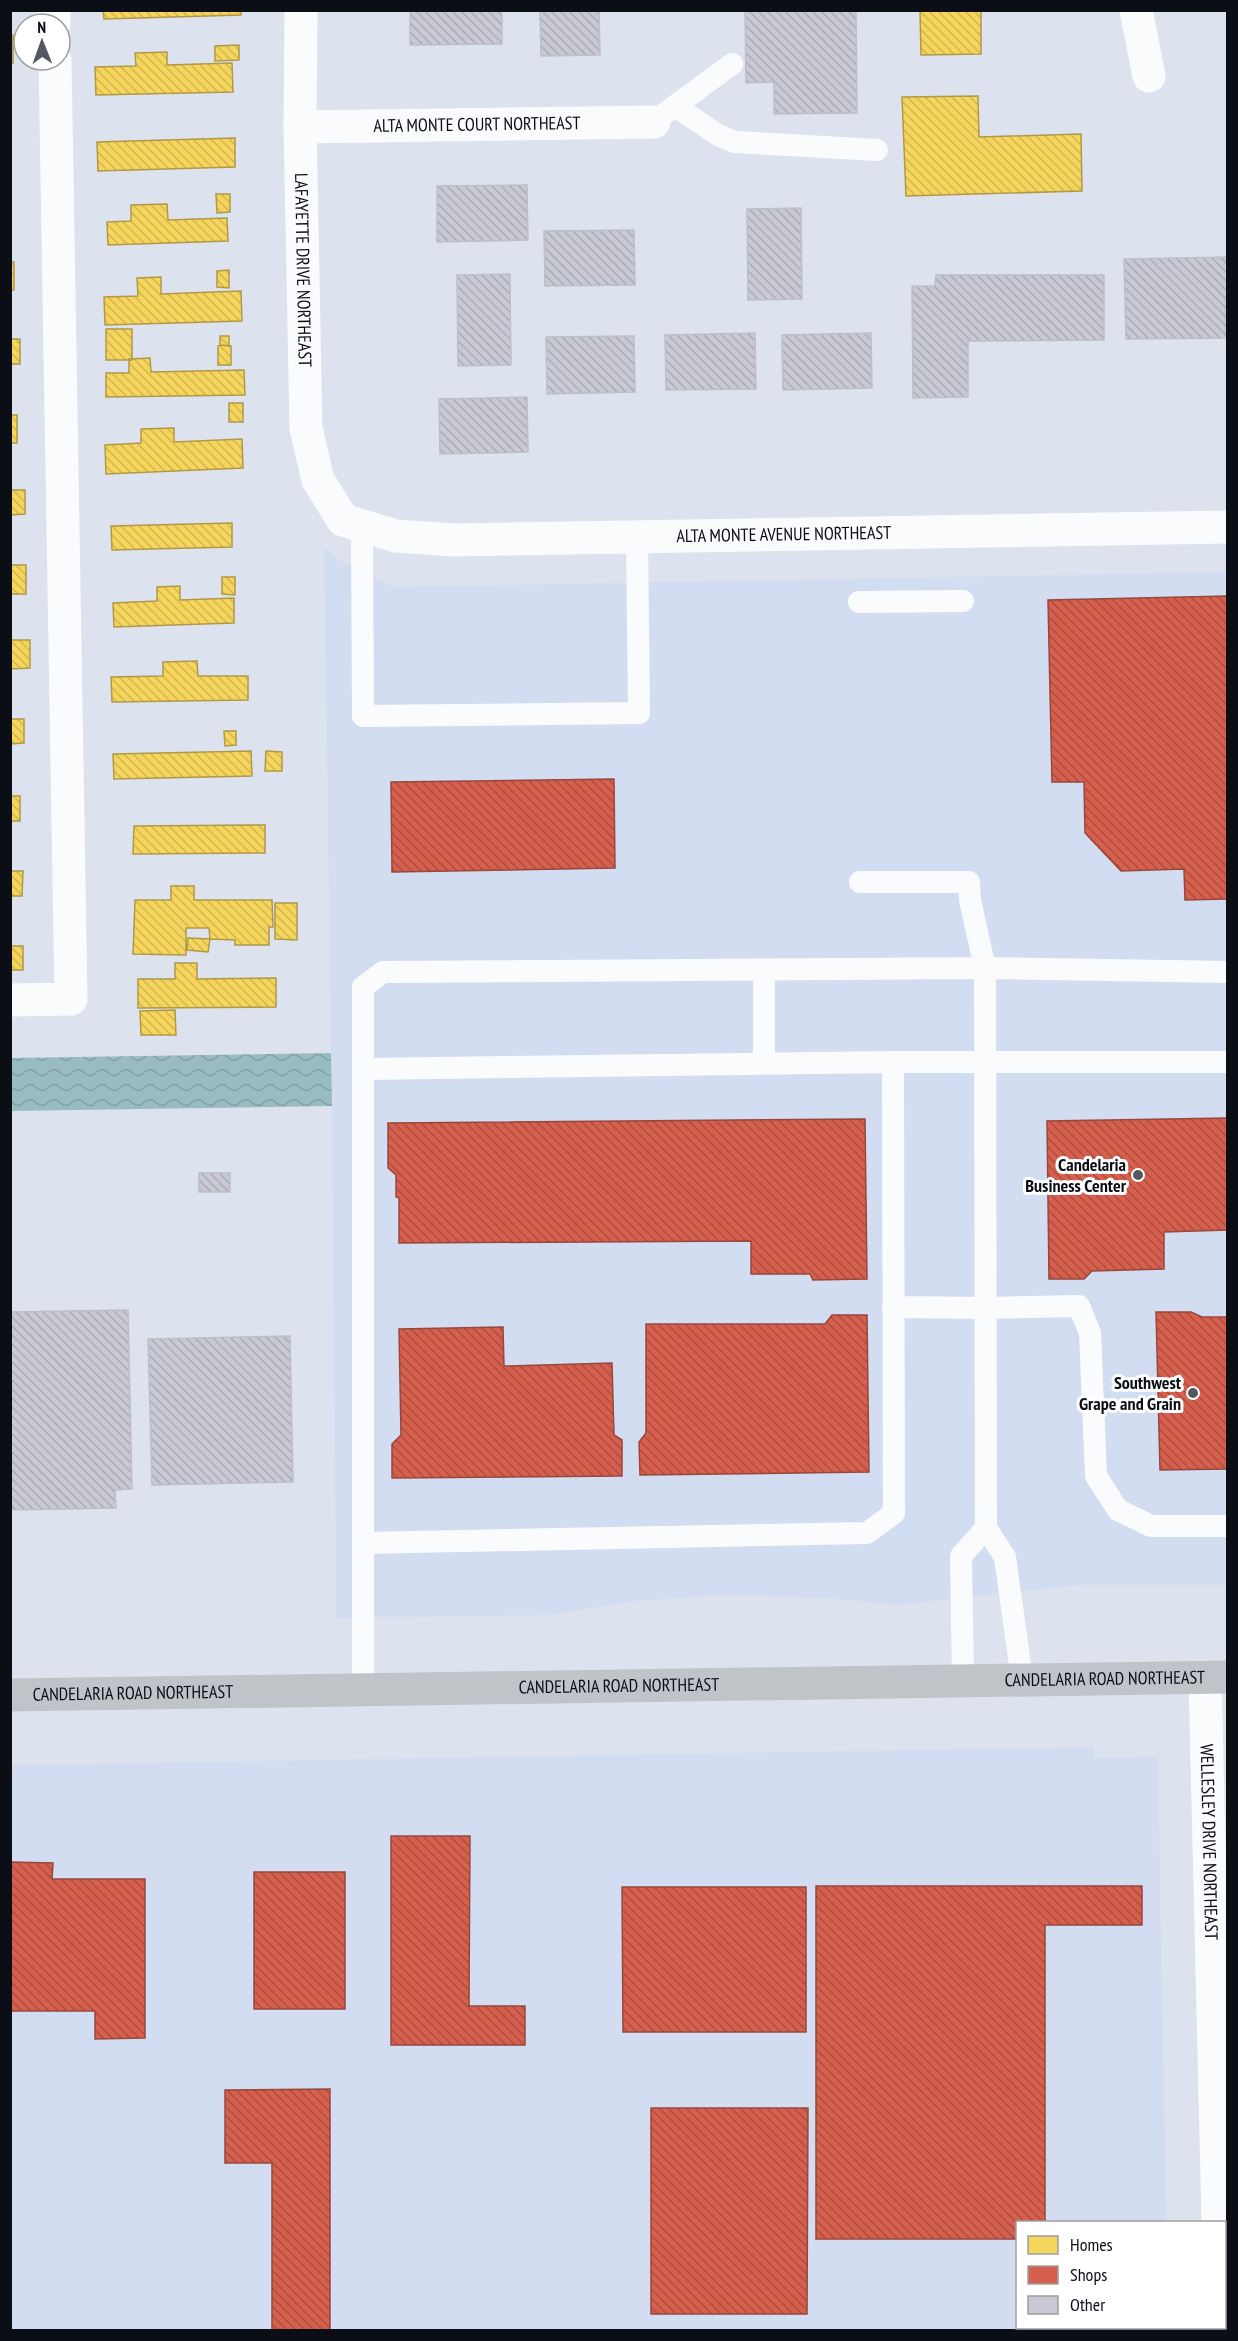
<svg xmlns="http://www.w3.org/2000/svg" width="1238" height="2341" viewBox="0 0 1238 2341" font-family="'PT Sans Narrow',sans-serif">
  <defs>
    <pattern id="water-waves" width="16" height="10" patternUnits="userSpaceOnUse" patternTransform="scale(1.5)"><rect width="16" height="10" fill="#99bcc3"/><path d="M0 5q4-4 8 0t8 0" fill="none" stroke="#82a0a7"/></pattern>
    <pattern id="homes-back-hatch" width="6" height="6" patternUnits="userSpaceOnUse" patternTransform="scale(1.5)"><rect width="6" height="6" fill="#f6d55c"/><path d="M-1 5l2 2M0 0l6 6M5-1l2 2" fill="none" stroke="#d2b64f"/></pattern>
    <pattern id="shops-back-hatch" width="6" height="6" patternUnits="userSpaceOnUse" patternTransform="scale(1.5)"><rect width="6" height="6" fill="#d6604d"/><path d="M-1 5l2 2M0 0l6 6M5-1l2 2" fill="none" stroke="#ac4e3f"/></pattern>
    <pattern id="building-back-hatch" width="6" height="6" patternUnits="userSpaceOnUse" patternTransform="scale(1.5)"><rect width="6" height="6" fill="#c8c9d4"/><path d="M-1 5l2 2M0 0l6 6M5-1l2 2" fill="none" stroke="#aaabb5"/></pattern>
  </defs>
  <rect width="100%" height="100%" fill="#dde3ee"/>
  <path fill="#d3ddf1" d="M324 547 338 559 394 587 1227 572V1585H1080L898 1605 825 1598 721 1595 637 1601 550 1615 336 1618 332 1106Z
    M1094 1747 1095 1758 1155 1757 1158 1759 1166 2222H1018V2328H1168V2330H11L10 1765Z"/>
  <path fill="url(#water-waves)" d="M331 1053 332 1106 11 1111V1058Z"/>
  <path fill="url(#homes-back-hatch)" stroke="#b09947" stroke-width="1.5" d="M103 10H241V15L104 19Z
    M920 10H981V54L921 55Z
    M10 35H13V63H10Z
    M239 45V60L215 61V46Z
    M167 52V65L232 63 233 92 96 95 95 67 136 66 135 53Z
    M978 96 979 137 1081 134 1082 191 906 196 902 97Z
    M235 138V167L98 171 97 142Z
    M216 194H230V212L217 213Z
    M167 204 168 220 227 218 228 241 108 245 107 222 131 221V205Z
    M10 262H14V290H10Z
    M229 270V288L217 287V271Z
    M161 277V294L241 291 242 321 105 325 104 297 138 296 137 278Z
    M106 329H132V360H106Z
    M220 336H229V346L220 345Z
    M10 339H20V364H10Z
    M220 345 231 346V365H218V346Z
    M150 358 151 372 244 370 245 395 106 397V373H129V359Z
    M229 403H243V422H229Z
    M10 415H17V443H10Z
    M174 428V442L242 439 243 468 106 474 105 445 141 443V429Z
    M10 490H25V514L10 515Z
    M232 523V547L112 550 111 526Z
    M10 565H26V594H10Z
    M222 577H235V595L222 594Z
    M180 586V600L234 598V623L114 627 113 603 157 601V587Z
    M10 640H30V668L10 669Z
    M197 661 198 676H248V700L112 702 111 677 163 676V662Z
    M10 719H24V743L10 744Z
    M224 731H236V745L225 746Z
    M251 751 252 776 114 779 113 754Z
    M266 751 282 752V771H265Z
    M10 796H20V821H10Z
    M265 825V853L133 854 134 826Z
    M10 871H23L22 896H10Z
    M171 886H194V900H272L273 927H269V945H235V940L210 939 209 928H186V955L133 954 135 900H171Z
    M275 903H297V940L275 939Z
    M188 938 210 939 208 952 187 950Z
    M10 946H23V970H10Z
    M175 963H197V979L276 978V1007L138 1008V979H175Z
    M175 1010 176 1035H141L140 1011Z"/>
  <path fill="url(#shops-back-hatch)" stroke="#99473c" stroke-width="1.5" d="M1228 596V899L1185 900 1184 869 1121 871 1085 833 1084 782H1052L1048 600Z
    M614 779 615 868 392 872 391 782Z
    M1228 1118V1230L1164 1232V1269L1092 1271 1084 1279H1049L1047 1121Z
    M865 1119 867 1279 813 1280 810 1274H751V1241L399 1243V1198L396 1197V1175L388 1168V1123Z
    M1156 1312H1191L1202 1317H1228V1469L1160 1470Z
    M832 1315H867L869 1472 640 1475 639 1442 646 1433V1324H825Z
    M503 1327 504 1366 612 1363 614 1435 622 1440V1476L392 1478V1444L401 1435 399 1329Z
    M391 1836H470L469 2006H525V2045H391Z
    M10 1862 53 1863 52 1879H145V2038L95 2039V2011H10Z
    M254 1872H345V2009H254Z
    M816 1886H1142V1925H1045V2222H1018V2239H816Z
    M622 1887H806V2032H623Z
    M330 2089V2330H272V2163H225V2090Z
    M651 2108H808L807 2314H651Z"/>
  <path fill="url(#building-back-hatch)" stroke="#bdbfc8" stroke-width="1.5" d="M410 10H502V44L410 45Z
    M540 10H599L600 55 541 56Z
    M745 10H856L857 113 774 114V82L746 83Z
    M527 185 528 240 437 242V186Z
    M801 208 802 299 748 300 747 209Z
    M634 230 635 285 545 286 544 231Z
    M1228 257V338L1126 339 1124 259Z
    M510 274 511 365 458 366 457 275Z
    M936 275H1104V340L968 341V397L913 398 912 286H935Z
    M755 333 756 389 666 390 665 335Z
    M871 333 872 388 783 390 782 335Z
    M634 336 635 392 547 394 546 337Z
    M527 397 528 452 440 454 439 399Z
    M199 1173H230V1192H199Z
    M128 1310 132 1489 115 1490 116 1508 10 1510V1312Z
    M290 1336 293 1482 152 1485 148 1339Z"/>
  <g fill="none" stroke-linecap="round" stroke-linejoin="round">
    <path stroke="#fafbfc" stroke-width="22" d="M675 106 718 135 735 142 877 150
      M664 114 732 64
      M362 526 363 716 639 713 637 537
      M859 602 963 601
      M860 882H969L970 900 985 968 986 1528
      M764 970V1063
      M363 1069 893 1062
      M893 1307 987 1308 1079 1306 1090 1333 1096 1476 1118 1510 1151 1526H1228
      M363 1543 867 1533 894 1513 893 1062H1228
      M963 1681 961 1556 986 1528 1005 1557 1022 1679
      M363 1690V987L383 972 985 968 1228 972"/>
    <g stroke="#fafbfc" stroke-width="33">
      <path d="M54 10V24"/>
      <path id="s1" d="M301 10 300 127 306 428 318 480 343 520 396 536 453 540 1228 527"/>
      <path d="M1136 10 1149 76"/>
      <path id="s2" d="M300 127 654 122"/>
      <path d="M10 1000 71 999 55 60"/>
      <path id="s3" d="M1205 1677 1218 2222"/>
      <path d="M1221 2328V2330"/>
    </g>
    <path stroke="#c0c4c9" stroke-width="33" id="s4" d="M10 1695 1228 1677"/>
  </g>
  <g fill="#545961" stroke="#fff" stroke-width="2">
    <circle cx="1138" cy="1175" r="6"/>
    <circle cx="1193" cy="1393" r="6"/>
  </g>
  <g text-anchor="middle" stroke-width="6" stroke-linejoin="round" paint-order="stroke">
    <g font-size="18" fill="#0b0e15" stroke="#fff">
      <text dy="6" stroke="none"><textPath href="#s2" startOffset="177">ALTA MONTE COURT NORTHEAST</textPath></text>
      <text dy="6" stroke="none"><textPath href="#s1" startOffset="260">LAFAYETTE DRIVE NORTHEAST</textPath></text>
      <text dy="6" stroke="none"><textPath href="#s1" startOffset="962">ALTA MONTE AVENUE NORTHEAST</textPath></text>
      <text dy="6" stroke="none"><textPath href="#s4" startOffset="1095">CANDELARIA ROAD NORTHEAST</textPath></text>
      <text dy="6" stroke="none"><textPath href="#s4" startOffset="609">CANDELARIA ROAD NORTHEAST</textPath></text>
      <text dy="6" stroke="none"><textPath href="#s4" startOffset="123">CANDELARIA ROAD NORTHEAST</textPath></text>
      <text dy="6" stroke="none"><textPath href="#s3" startOffset="165">WELLESLEY DRIVE NORTHEAST</textPath></text>
    </g>
    <g font-size="18" font-weight="bold" fill="#0b0e15" stroke="#fff" text-anchor="end">
      <text x="1126" y="1171">Candelaria<tspan x="1126" dy="21">Business Center</tspan></text>
      <text x="1181" y="1389">Southwest<tspan x="1181" dy="21">Grape and Grain</tspan></text>
    </g>
  </g>
  <rect width="1238" height="2341" fill="none" stroke="#0b0e15" stroke-width="24"/>
  <rect x="1016" y="2221" width="210" height="108" fill="#ffffff" stroke="#9d9fa1" stroke-width="1.5"/>
  <rect x="1028" y="2236" width="30" height="18" fill="#f6d55c" stroke="#9d9fa1" stroke-width="1.5"/>
  <text x="1070" y="2251" font-size="18" fill="#0b0e15">Homes</text>
  <rect x="1028" y="2266" width="30" height="18" fill="#d6604d" stroke="#9d9fa1" stroke-width="1.5"/>
  <text x="1070" y="2281" font-size="18" fill="#0b0e15">Shops</text>
  <rect x="1028" y="2296" width="30" height="18" fill="#c8c9d4" stroke="#9d9fa1" stroke-width="1.5"/>
  <text x="1070" y="2311" font-size="18" fill="#0b0e15">Other</text>
  <g transform="translate(42 42) rotate(359)"><circle r="28" fill="#ffffff" stroke="#9d9fa1" stroke-width="1.5"/>
  <path d="M0-4.5L10 22L0 15L-10 22Z" fill="#545961"/>
  <text y="-9" font-size="16" font-weight="bold" text-anchor="middle" fill="#0b0e15">N</text>
  </g>
</svg>
